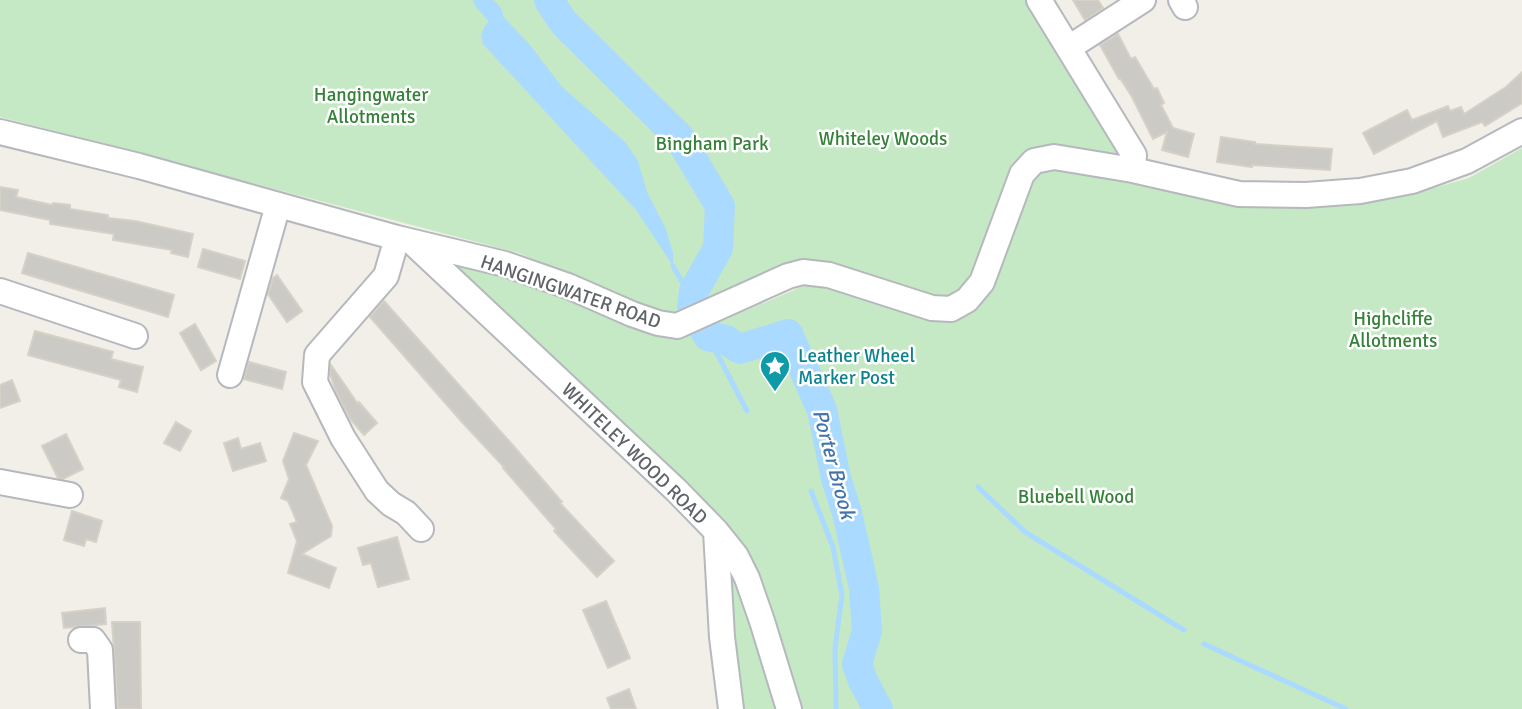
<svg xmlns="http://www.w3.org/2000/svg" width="1522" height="709" viewBox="0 0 1522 709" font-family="Signika,sans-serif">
  <rect width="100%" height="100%" fill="#f1efe8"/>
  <path fill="#c5e8c5" d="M0 0H1025L1124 157 1054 147 1025 152 974 283 942 301 804 260 693 308 660 315 519 253 0 117Z
    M1522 148V709H798L746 558 707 503 590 401 532 338 446 257 542 287 669 338 703 329 801 287 825 283 962 315 989 294 1031 176 1045 167 1288 207 1350 206 1409 195 1469 178Z
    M732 565 781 709H741L726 567Z"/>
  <path fill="#aadaff" d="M497 10 530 45 562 87 625 142 638 161 647 192 666 229 673 253V266L637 211 483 44 481 35 485 26Z"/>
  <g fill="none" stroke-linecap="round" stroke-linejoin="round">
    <path stroke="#aadaff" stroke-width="5" d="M673 266 692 299
      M705 271 703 299 707 307
      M714 318 726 340
      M708 336 747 411
      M978 487 1025 532 1184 630
      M811 491 833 547 842 595 835 648 836 709
      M1204 644 1346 709"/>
    <path stroke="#aadaff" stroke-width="18" d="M482 0 494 14"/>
    <path stroke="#aadaff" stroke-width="30" d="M549 0 563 22 679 137 720 206 718 248 694 291 692 307 708 336 726 340 740 349 788 334 822 410 836 478 847 513 864 588 867 631 857 664 863 681 878 709"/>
  </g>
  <path fill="#cccac5" stroke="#d6d1c6" stroke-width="2" d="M1073 0H1098L1103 8 1085 20Z
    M1118 34 1131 59 1135 57 1154 89 1157 88 1164 103 1161 105 1173 128 1194 134 1188 157 1162 150 1167 132 1153 139 1132 97 1120 78 1119 79 1100 45Z
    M1522 72V103L1485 126 1482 122 1443 137 1437 121 1374 154 1363 133 1407 110 1412 120 1448 106 1450 111 1461 107 1464 114 1506 87Z
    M1221 137 1255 142V144L1332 149 1330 170 1252 165V167L1217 162Z
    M0 187 18 190 16 197 52 205 53 203 70 205V209L108 215V218L135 221 193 234 188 257 171 253 172 250 113 240 114 234 50 224V220L0 210Z
    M203 249 245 261 240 279 198 267Z
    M28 253 174 295 168 317 22 273Z
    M277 275 302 311 287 322 268 294 273 278Z
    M384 301 510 442 562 502 560 503 614 561 597 577 554 531 556 529 503 468 504 467 461 421 370 317Z
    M195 324 216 361 201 370 180 333Z
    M35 331 113 352 111 359 143 367 137 392 119 387 121 380 28 355Z
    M249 362 286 372 282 389 244 379Z
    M331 365 358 404 359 402 377 423 364 435 351 420 336 391 330 374Z
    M12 380 20 401 0 408V385Z
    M176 422 191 431 180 451 164 443Z
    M294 433 318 441 306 465 332 526 331 536 302 554 336 568 329 588 288 573 297 541 290 524 297 522 288 501 281 498 289 479 283 461Z
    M66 434 83 469 63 479 58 478 42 446Z
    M238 438 241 449 260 443 266 461 233 471 224 443Z
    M72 511 102 521 96 542 86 539 84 546 64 540Z
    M397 537 409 579 378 587 371 563 363 565 358 548Z
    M606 601 630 658 608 668 583 610Z
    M105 608 106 624 64 628 62 613Z
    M112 622H140L141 709H118Z
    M629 689 636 709H611L607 698Z"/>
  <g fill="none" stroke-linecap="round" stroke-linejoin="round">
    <g stroke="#b5b8bc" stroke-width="28">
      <path id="minor" d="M1039 0 1134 155 1133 170
        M1181 0 1185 7
        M1070 47 1143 0
        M0 132 139 166 397 238 505 264 568 286 632 314 658 323 677 326 788 276 803 272 829 275 932 308 951 309 967 300 982 282 1022 174 1034 161 1054 157 1133 170 1239 194 1306 195 1360 191 1412 181 1467 161 1522 131
        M397 238 386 276 317 355 315 382 343 438 377 491 391 504 406 513 421 529
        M413 243 676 490 716 531 736 556 747 578 762 621 789 709
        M0 291 135 336
        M230 375 278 205
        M0 482 70 495
        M716 531 722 637 731 709
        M81 640H93L100 650 103 709"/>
    </g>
    <use href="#minor" stroke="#fff" stroke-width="24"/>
  </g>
  <defs>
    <g id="sight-pin" transform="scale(1.575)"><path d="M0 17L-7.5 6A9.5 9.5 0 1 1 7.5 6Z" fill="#0f9aa8" stroke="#fff"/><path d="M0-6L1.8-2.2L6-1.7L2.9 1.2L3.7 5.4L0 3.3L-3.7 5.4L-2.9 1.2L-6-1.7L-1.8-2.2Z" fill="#fff"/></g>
  </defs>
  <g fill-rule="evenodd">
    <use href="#sight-pin" x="775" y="366"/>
  </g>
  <g text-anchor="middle" stroke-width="5" stroke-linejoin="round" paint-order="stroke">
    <g font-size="19" fill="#348238" stroke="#fff">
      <text x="371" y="101">Hangingwater<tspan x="371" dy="22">Allotments</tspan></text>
      <text x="883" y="145">Whiteley Woods</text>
      <text x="712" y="150">Bingham Park</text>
      <text x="1393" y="325">Highcliffe<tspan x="1393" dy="22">Allotments</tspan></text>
      <text x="1076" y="503">Bluebell Wood</text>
    </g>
    <g font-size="19" fill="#5f6368" stroke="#fff">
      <text transform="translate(571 291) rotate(19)" y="7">HANGINGWATER ROAD</text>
      <text transform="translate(635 453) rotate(44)" y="7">WHITELEY WOOD ROAD</text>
    </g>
    <g font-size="19" fill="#0d838f" stroke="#fff" text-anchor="start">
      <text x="798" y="362">Leather Wheel<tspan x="798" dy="22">Marker Post</tspan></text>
    </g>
    <g font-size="21" font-style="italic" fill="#4174aa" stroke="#fff">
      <text transform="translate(834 464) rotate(75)" y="7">Porter Brook</text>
    </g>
  </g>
</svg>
